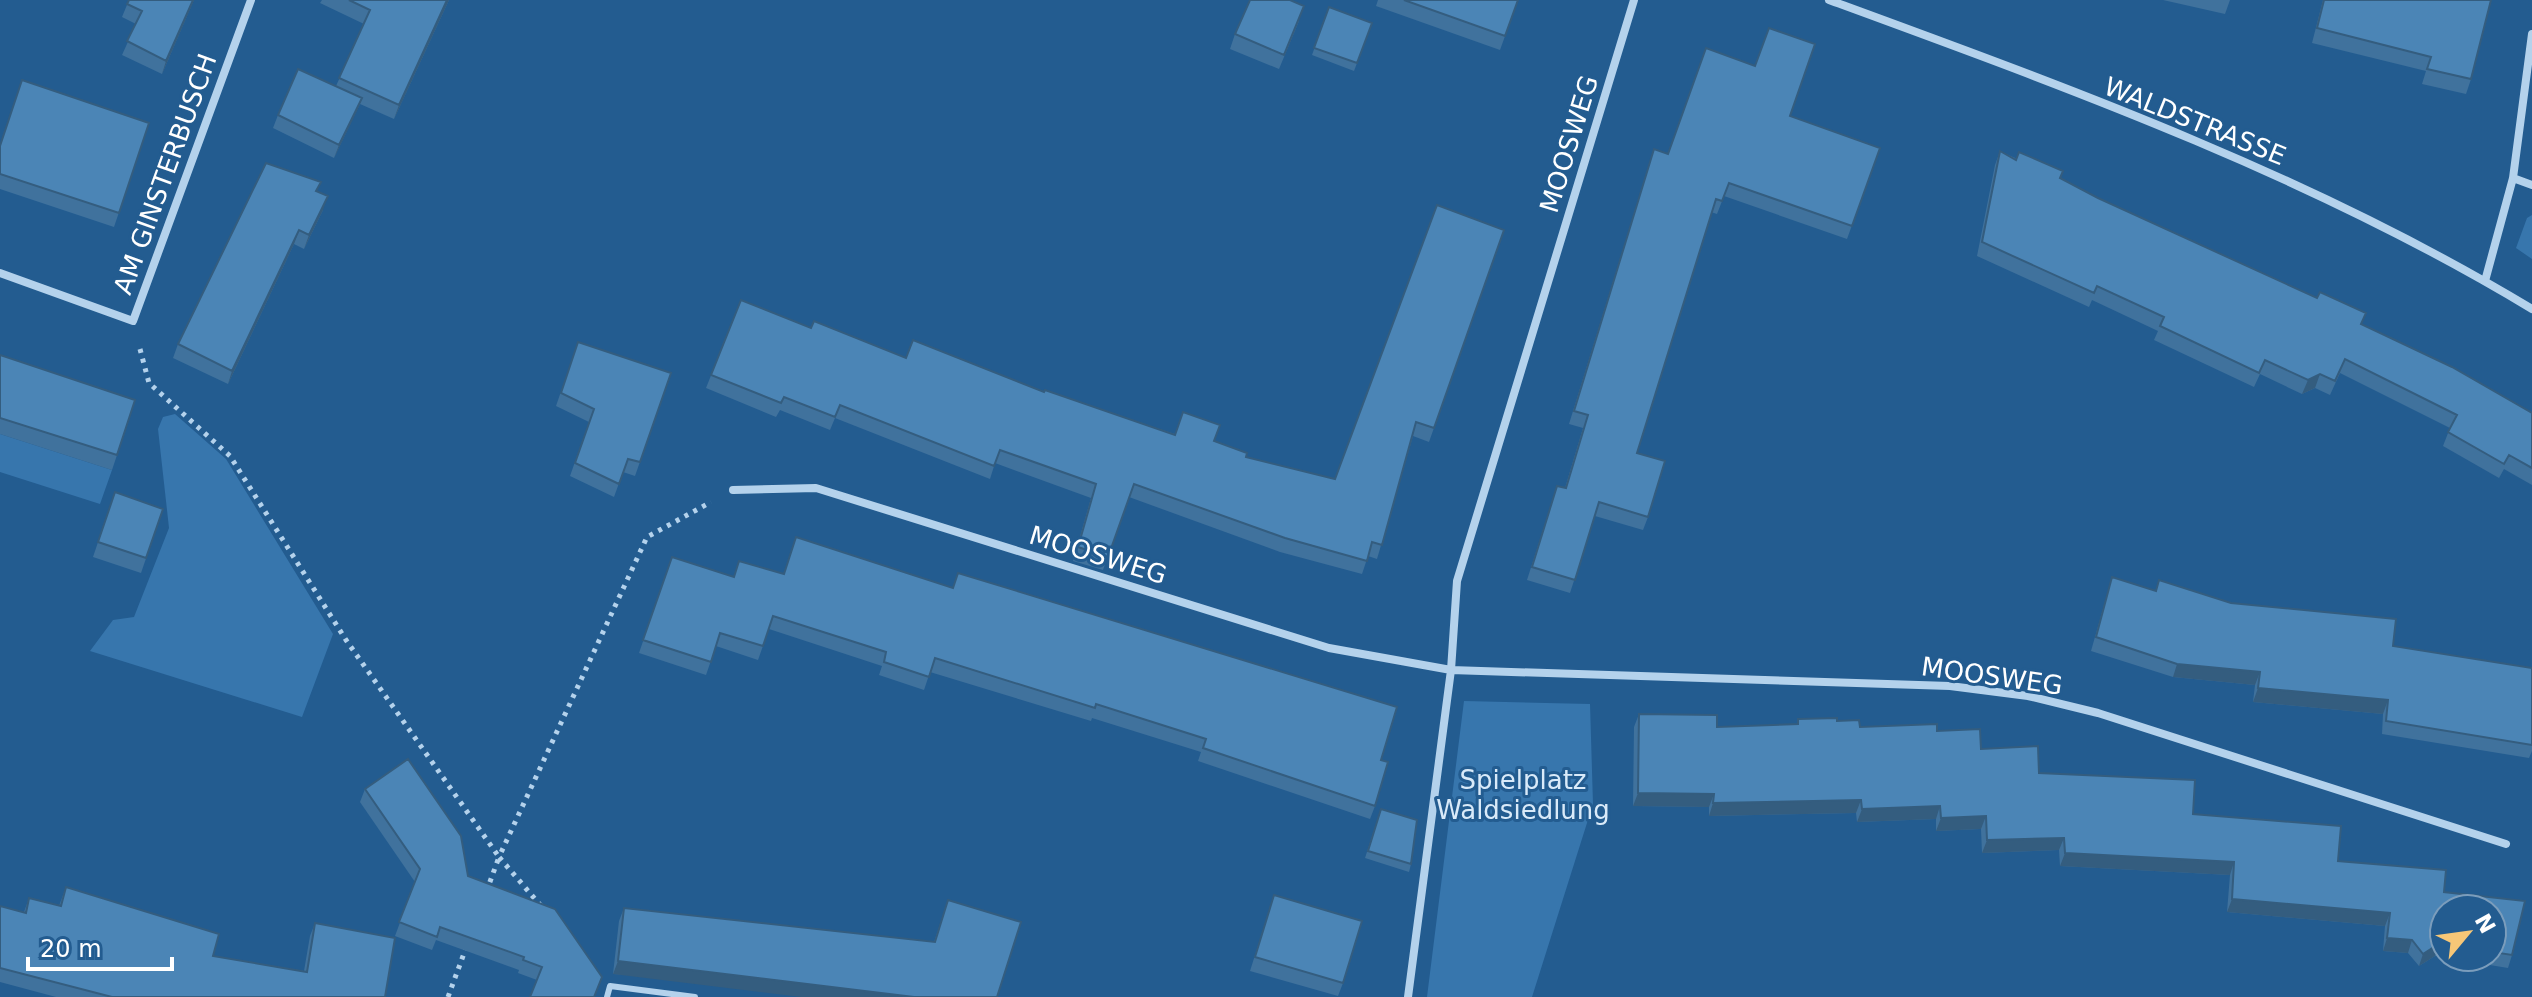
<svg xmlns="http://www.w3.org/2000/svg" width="2532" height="997" viewBox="0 0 2532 997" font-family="'DejaVu Sans',sans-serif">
  <rect width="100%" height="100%" fill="#235c90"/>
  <path fill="#3776ad" d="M2532 215V259L2516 248 2527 218Z
    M175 414 226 459 333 634 302 717 90 651 113 620 134 617 169 528 158 429 163 417Z
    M0 434 112 470 100 504 0 472Z
    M1464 701 1590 704 1593 804 1532 997H1427Z"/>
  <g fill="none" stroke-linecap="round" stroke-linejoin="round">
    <path stroke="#b4d2ec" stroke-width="5" stroke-dasharray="4 6" stroke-linecap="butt" d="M140 349 149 383 230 456 346 640 499 857 487 890
      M541 906 499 857 647 537 711 502
      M448 997 466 948"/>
    <path stroke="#b4d2ec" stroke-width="6" d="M607 997 610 986 695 997"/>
    <path stroke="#b4d2ec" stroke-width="8" d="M1829 0C2069 88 2312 176 2532 309
      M2513 178 2532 185
      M0 273 133 321 251 0
      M2485 281 2513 178 2532 34
      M733 490 816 488 1329 648 1451 670 1950 686 2028 696 2098 713 2506 844
      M1408 997 1451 670 1457 581 1634 0"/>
  </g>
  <path fill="#40729d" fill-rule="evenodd" d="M129 0H194L162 74 122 55 136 24 122 17Z
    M322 0H449L394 119 360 104 334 158 273 128 278 115 336 86 364 24 320 3Z
    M1378 0H1518L1500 50 1376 6Z
    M2163 0H2230L2225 14Z
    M2323 0H2491L2471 79 2466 94 2422 84 2426 71 2312 43Z
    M1329 7 1372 23 1354 71 1312 55Z
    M1299 21 1279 69 1230 49 1235 34Z
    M1790 116 1880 148 1847 239 1724 196 1717 214 1711 212 1637 453 1648 517 1643 530 1595 516 1570 593 1527 580 1557 486 1565 488 1583 428 1569 424 1654 149 1668 154Z
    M149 123 114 227 0 189V144Z
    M2000 151 2060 179 2098 198 2362 324 2532 413V485L2504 469 2499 478 2443 446 2450 428 2340 373 2330 395 2315 388 2302 394 2260 374 2254 387 2154 340 2158 331 2092 300 2089 307 1977 256 1995 165Z
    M317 191 323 210 304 249 294 244 228 384 173 358 178 344Z
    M1504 230 1429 442 1413 436 1377 559 1368 556 1362 574 1280 552 1129 497 1103 570 1073 561 1091 498 995 463 990 479 835 418 830 430 780 410 776 417 706 388 741 300 811 328 906 358 1044 392 1175 434 1214 441 1246 457 1335 479Z
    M578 342 671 373 635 476 623 472 614 497 570 476 589 422 556 406Z
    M0 355 117 455 112 470 0 434Z
    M115 492 163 509 141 573 93 557Z
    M672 557 733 577 784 574 953 587 958 573 1381 760 1375 806 1370 819 1198 761 1201 752 1092 718 1091 721 930 672 924 690 879 675 882 666 769 629 758 660 716 646 706 675 639 653Z
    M2112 577 2155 591 2231 603 2393 646 2532 668V751L2529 758 2382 734 2383 714 2253 702 2255 685 2173 677 2091 651Z
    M1639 714 1717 715V727L1797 724 1798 719 1837 718V721L1859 720 1860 727 1937 724V731L1980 729 1981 749 2038 746 2039 773 2195 780 2193 814 2341 826 2338 861 2446 870 2444 892 2525 901 2512 955 2508 968 2435 956 2419 966 2408 953 2383 951 2385 926 2227 912 2230 875 2060 866 2059 850 1982 853 1981 829 1936 831V819L1857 822 1856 813 1709 816V807L1633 806 1634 727ZM2444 909H2492V957H2444Z
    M365 789 468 876 602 977 537 980 518 973 519 970 436 940 432 950 395 936 415 882 360 802Z
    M1381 809 1411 864 1409 872 1365 858Z
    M66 887 213 956 304 971 310 936 315 923 385 997H56L0 982V906L24 912 29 898 59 906Z
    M1274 895 1343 983 1338 996 1250 971Z
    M948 900 997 997 613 974 619 921 624 908 934 942Z"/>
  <path fill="#345d7f" d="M193 0H194L162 74 166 61Z
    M447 0H449L394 119 399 105Z
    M362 98 357 111 334 158 339 145Z
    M328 196 323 210 304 249 309 235Z
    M299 230 294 244 228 384 232 371Z
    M2320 374 2315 388 2302 394 2308 380Z
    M2177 664 2260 672 2255 685 2173 677Z
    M2258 688 2388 700 2383 714 2253 702Z
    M1638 793 1714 794 1709 807 1633 806Z
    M1861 800 1856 813 1709 816 1713 803Z
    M1940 806 1936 819 1857 822 1862 809Z
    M1986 816 1981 829 1936 831 1941 818Z
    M2064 838 2059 850 1982 853 1987 840Z
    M2065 853 2234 862 2230 875 2060 866Z
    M2232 899 2390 913 2385 926 2227 912Z
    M2387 938 2412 940 2408 953 2383 951Z
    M2440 943 2435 956 2419 966 2423 954Z
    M618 961 914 997H801L613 974Z"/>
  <path fill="#4b85b6" stroke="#345d7f" stroke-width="2" d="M129 0H193L166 61 127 41 142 11 127 4Z
    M349 0H447L399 105 339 78 370 10Z
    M1250 0H1290L1304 6 1284 55 1235 34Z
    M1404 0H1518L1505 36Z
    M2324 0H2491L2471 79 2427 69 2431 57 2317 28Z
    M1329 7 1372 23 1357 63 1314 48Z
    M1769 28 1815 44 1790 116 1880 148 1852 226 1729 183 1722 201 1716 199 1637 453 1665 461 1648 517 1599 502 1575 580 1532 567 1557 486 1566 488 1588 415 1574 411 1654 149 1668 154 1706 48 1755 66Z
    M298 69 362 98 339 145 278 115Z
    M22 80 149 123 119 213 0 174V146Z
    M2000 151 2016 160 2019 152 2063 171 2060 178 2098 198 2317 298 2320 292 2366 313 2361 324 2452 367 2532 413V468L2509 455 2504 464 2448 432 2457 415 2345 359 2335 381 2320 374 2308 380 2265 360 2259 373 2160 326 2164 317 2097 286 2094 293 1982 242Z
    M266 163 321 182 316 191 328 196 309 235 299 230 232 371 178 344Z
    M1437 205 1504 230 1434 428 1416 422 1382 545 1372 542 1367 561 1285 538 1134 484 1108 557 1078 547 1096 484 1000 450 994 466 840 405 835 417 784 397 781 403 711 375 741 300 811 328 814 321 906 358 913 340 1044 392 1045 390 1175 435 1183 412 1220 425 1214 441 1247 453 1246 457 1335 479Z
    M578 342 671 373 640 462 628 459 619 484 575 463 594 409 561 393Z
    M0 355 135 400 117 455 0 418Z
    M115 492 163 509 146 558 98 542Z
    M796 537 953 588 958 573 1397 707 1381 760 1388 762 1375 806 1203 748 1206 739 1096 704 1095 708 935 658 929 677 884 662 886 652 773 616 763 646 720 633 711 662 643 640 672 557 734 577 739 561 784 574Z
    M2112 577 2156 591 2159 580 2231 603 2396 619 2393 646 2532 668V745L2386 721 2388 700 2258 688 2260 672 2177 664 2096 637Z
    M1639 714 1717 715V727L1798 724V719L1837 718V721L1859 720 1860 727 1937 724V731L1980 729 1981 749 2038 746 2039 773 2195 780 2193 814 2341 826 2338 861 2446 870 2444 892 2525 901 2512 955 2492 952V909H2444V944L2440 943 2423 954 2412 940 2387 938 2390 913 2232 899 2234 862 2065 853 2064 838 1987 840 1986 816 1941 818 1940 806 1862 809 1861 800 1713 803 1714 794 1638 793Z
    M408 759 461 836 468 876 555 909 602 977 594 997H530L542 967 523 960 524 957 440 927 437 937 399 922 420 869 365 789Z
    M1381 809 1417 820 1411 864 1368 851Z
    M66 887 219 934 213 956 307 972 315 923 395 938 385 997H112L0 968V906L26 913 29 898 61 906Z
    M1274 895 1362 921 1343 983 1255 957Z
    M948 900 1021 922 997 997H914L618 961 624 908 935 942Z"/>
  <g text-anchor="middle" stroke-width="6" stroke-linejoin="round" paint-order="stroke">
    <g font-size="26" fill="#fff" stroke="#235c90">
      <text transform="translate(2195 121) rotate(22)" y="9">WALDSTRASSE</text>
      <text transform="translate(1569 144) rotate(-73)" y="9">MOOSWEG</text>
      <text transform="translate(165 174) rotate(-70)" y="9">AM GINSTERBUSCH</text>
      <text transform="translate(1098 555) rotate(17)" y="9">MOOSWEG</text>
      <text transform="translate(1992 676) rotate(8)" y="9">MOOSWEG</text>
    </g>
    <g font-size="26" fill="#d9eaf9" stroke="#235c90">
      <text x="1523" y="789">Spielplatz<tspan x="1523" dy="30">Waldsiedlung</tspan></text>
    </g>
  </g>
  <g transform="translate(2468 933) rotate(61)"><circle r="38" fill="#235c90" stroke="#7b9dbc" stroke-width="2"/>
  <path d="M0-6L14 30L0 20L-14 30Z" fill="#f7c777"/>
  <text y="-12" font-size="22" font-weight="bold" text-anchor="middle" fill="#ffffff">N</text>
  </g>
  <path d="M28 957v12h144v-12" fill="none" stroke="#ffffff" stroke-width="4"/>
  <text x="40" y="957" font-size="24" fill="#ffffff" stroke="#235c90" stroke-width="6" paint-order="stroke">20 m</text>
</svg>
